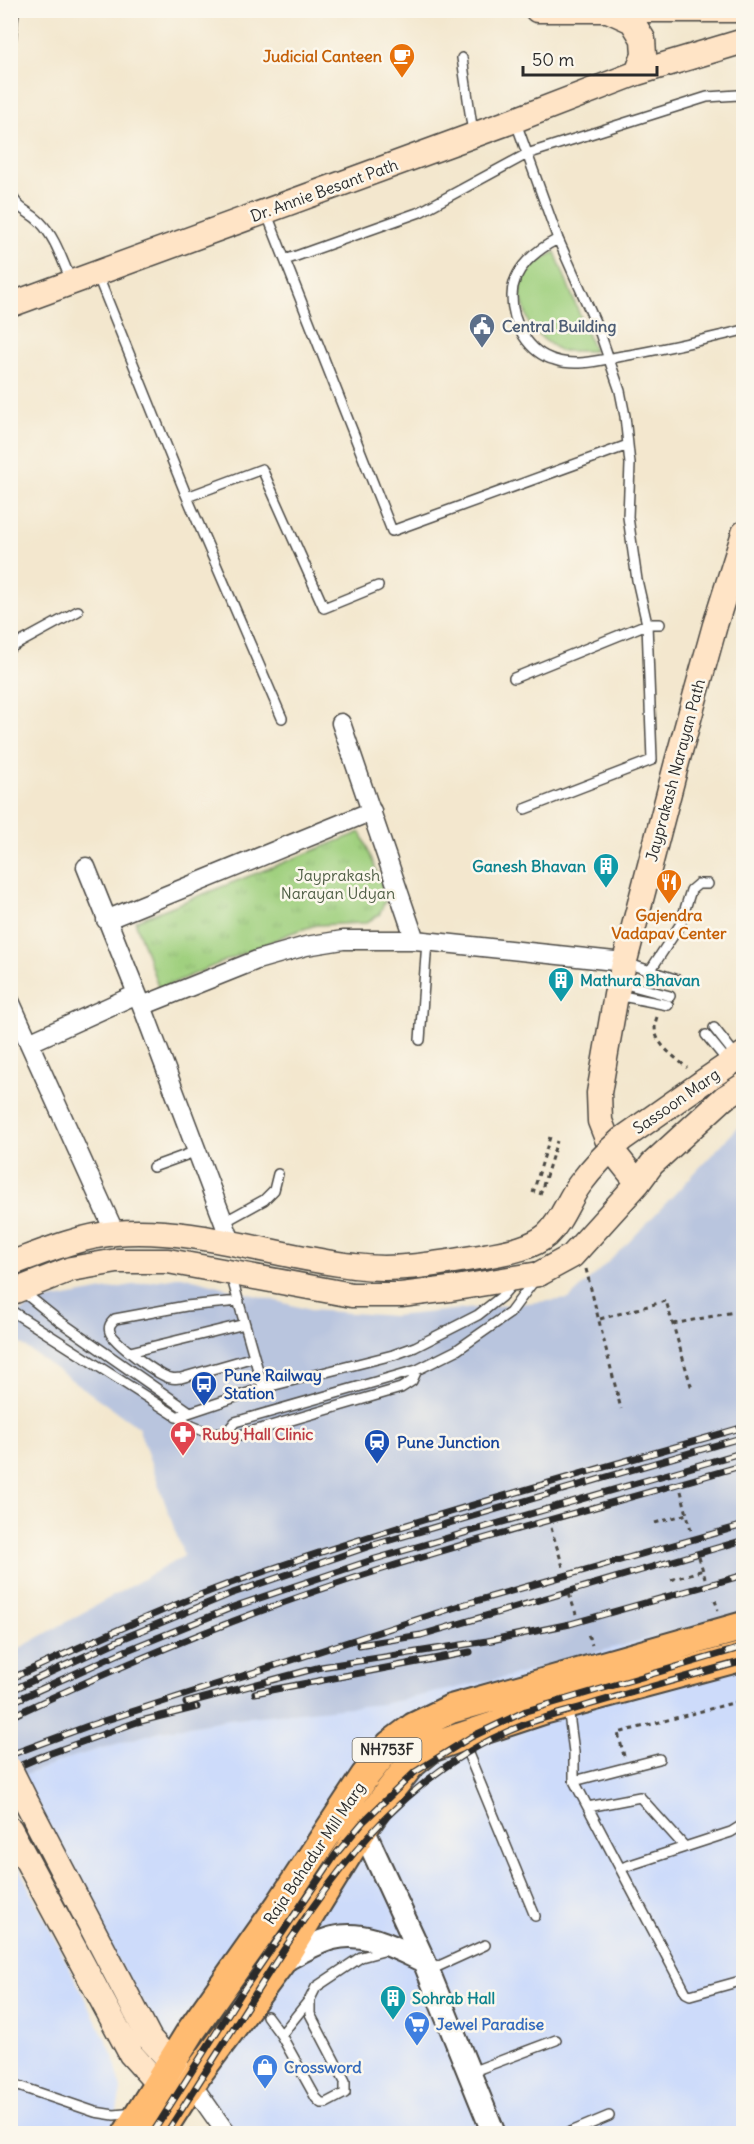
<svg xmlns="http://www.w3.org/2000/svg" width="754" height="2144" viewBox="0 0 754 2144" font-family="Delius,sans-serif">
  <defs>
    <pattern id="park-tufts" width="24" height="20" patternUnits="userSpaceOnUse" patternTransform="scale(1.5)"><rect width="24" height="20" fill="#a0d07f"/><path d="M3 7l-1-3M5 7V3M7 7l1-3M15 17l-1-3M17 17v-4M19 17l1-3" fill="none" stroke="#8ab36e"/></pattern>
  </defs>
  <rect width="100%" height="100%" fill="#fbf7ec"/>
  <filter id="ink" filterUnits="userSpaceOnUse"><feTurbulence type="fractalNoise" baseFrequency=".0167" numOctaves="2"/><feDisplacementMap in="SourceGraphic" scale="12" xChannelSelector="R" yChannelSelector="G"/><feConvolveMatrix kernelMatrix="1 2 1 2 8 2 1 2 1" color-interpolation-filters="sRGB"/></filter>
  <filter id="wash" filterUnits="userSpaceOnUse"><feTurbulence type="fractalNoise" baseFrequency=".008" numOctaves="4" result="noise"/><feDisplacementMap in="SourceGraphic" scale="24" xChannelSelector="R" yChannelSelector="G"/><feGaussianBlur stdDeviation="1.35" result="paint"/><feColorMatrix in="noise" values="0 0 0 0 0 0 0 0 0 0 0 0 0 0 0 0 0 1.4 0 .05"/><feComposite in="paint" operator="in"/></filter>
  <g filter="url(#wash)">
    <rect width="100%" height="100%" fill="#f3e7ce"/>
    <path fill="#cddbfa" d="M743 1612V2133H226L192 2087 11 1780 72 1757 160 1731 228 1719 385 1703 486 1681Z
      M10 1850 114 2056 121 2090 116 2116 109 2133H11Z"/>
    <path fill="#b9c5de" d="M743 1122V1612L511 1676 382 1704 228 1719 160 1731 72 1757 11 1780V1653L184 1556 138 1427 11 1337V1318L38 1302 182 1276 310 1310 393 1316 569 1299 627 1244Z"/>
    <path fill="#a0d07f" stroke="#667e55" stroke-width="1.5" d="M555 252 594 351H560L543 339 529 324 520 294 521 281 528 267Z"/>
    <path fill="url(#park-tufts)" stroke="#667e55" stroke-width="1.5" d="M361 832 382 885 386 899 379 915 365 923 316 925 291 933 159 989 135 921Z"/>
  </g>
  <g filter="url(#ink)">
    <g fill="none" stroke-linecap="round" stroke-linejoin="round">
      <g stroke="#494743" stroke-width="12">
        <path id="service" d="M10 51 14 10
          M462 58 473 133
          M515 120 558 239 600 333 620 391 625 416 630 464 628 517 637 580 647 624 652 760 525 809
          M10 193C21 213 27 209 40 222 56 238 62 261 71 280
          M266 212 392 531 628 445
          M558 239C536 250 512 269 512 296 512 323 528 353 555 360 576 367 601 360 623 356 664 349 703 340 744 330
          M285 260 420 212 527 154 707 97 738 95 744 97
          M97 274 187 497 282 718
          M187 497 262 469 324 608 378 586
          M10 648 78 611
          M514 678 647 624H660
          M626 963 678 980
          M650 971 680 925 691 890 698 884H708
          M622 983 670 996
          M617 995 668 1005
          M714 1028 737 1057
          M706 1035 729 1063
          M420 1040 427 941
          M153 1167 197 1151
          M224 1222 264 1200 274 1190 278 1174
          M231 1275 263 1388
          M22 1291 58 1320 190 1412
          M239 1301 186 1306 115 1319C111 1323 108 1326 110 1332 113 1342 160 1377 171 1378 174 1379 178 1378 181 1378L254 1357
          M10 1310 192 1426 211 1434 226 1433 240 1435 401 1388 412 1381 417 1370
          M130 1352 245 1324
          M176 1417 263 1388 393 1355 415 1347 478 1315 501 1297 513 1283
          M226 1433 235 1422 417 1370 457 1350 510 1313 536 1278
          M568 1707 574 1752V1781L686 1993 690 1995 744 1980
          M462 1739 535 1916
          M574 1781 659 1759
          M588 1807 640 1797 685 1847
          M621 1868 731 1832 744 1824
          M428 1971 485 1945
          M267 2016 281 2035 316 2098 321 2103H326L345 2093V2081L310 2014V1999L316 1987 361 1957 387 1950
          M281 2035 310 1999
          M471 2072 556 2040
          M13 2084 95 2112 114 2115 135 2113
          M566 2134 609 2116"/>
      </g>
      <g stroke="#494743" stroke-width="21">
        <path id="minor" d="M341 723 415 940
          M86 867 142 1006 232 1244
          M106 920 372 811
          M10 1001 115 1233
          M142 1006 257 960 306 946 343 940H415L624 962
          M29 1043 137 994
          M191 2083 227 2134"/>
      </g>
      <g stroke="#494743" stroke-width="26">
        <path id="tertiary" d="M363 1829 424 1961 494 2134
          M281 1962C297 1954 316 1942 333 1938 366 1930 395 1948 424 1961"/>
      </g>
      <g stroke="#494743" stroke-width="27">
        <path id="secondary" d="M537 10H738
          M610 11 632 21 643 39 644 55 637 73
          M10 305 515 120 637 73 744 41
          M703 1082 744 1054
          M724 1098 744 1085
          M611 1149 600 1121 599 1093 616 995 677 762 715 625 744 533
          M10 1264C45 1251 78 1237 115 1233 195 1226 274 1257 354 1266 397 1272 442 1263 485 1256
          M10 1293 71 1269 117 1261H168L352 1295H401L450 1289 539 1274
          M27 1803 150 2039 183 2075
          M10 1829 131 2054 158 2084 173 2094"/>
      </g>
      <g stroke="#494743" stroke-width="32">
        <path id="trunk" d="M127 2134 191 2031 280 1905 365 1776 390 1745 414 1727 451 1709 744 1626
          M159 2134 199 2072 281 1962 363 1829 388 1793 410 1765 431 1748 461 1737 543 1710 744 1656"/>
      </g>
      <path stroke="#494743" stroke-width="3" stroke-dasharray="4.5 4.5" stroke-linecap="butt" d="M657 1017C648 1041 672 1054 687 1068
        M533 1193 550 1137
        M540 1195 557 1141
        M586 1269 621 1409
        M600 1319 666 1301 692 1389
        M673 1324 744 1310
        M681 1491 692 1534
        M655 1523 687 1514
        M551 1528 564 1570
        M743 1555H744
        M699 1557 705 1578
        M671 1580 703 1570
        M569 1594 576 1614
        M715 1600 718 1610
        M588 1635 592 1645
        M624 1756 618 1733 744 1700"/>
      <use href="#service" stroke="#fff" stroke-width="9"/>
      <use href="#minor" stroke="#fff" stroke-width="18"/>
      <use href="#tertiary" stroke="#fff" stroke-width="22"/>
      <use href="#secondary" stroke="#ffe4c6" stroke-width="24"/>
      <use href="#trunk" stroke="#ffbb71" stroke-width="28"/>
      <g stroke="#2b2b2b" stroke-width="7">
        <path id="rail" d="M359 1645 421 1635 744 1540
          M10 1679C83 1646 156 1611 231 1583 399 1523 572 1477 744 1427
          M10 1691 124 1638 230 1594 370 1546 744 1437
          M255 1693 470 1652
          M10 1703 125 1651 236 1606 375 1559 744 1452
          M186 1703 321 1667 487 1641 570 1624 744 1575
          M10 1717C132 1660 257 1608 386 1568 504 1531 624 1500 744 1465
          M10 1755 88 1726 462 1605 744 1525
          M10 1770 40 1757 137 1722 197 1707
          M152 2134 242 1992 336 1854 363 1822 415 1772 471 1737 526 1711 744 1647
          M166 2134C197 2085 228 2037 259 1988 327 1882 398 1774 521 1726 540 1718 562 1713 582 1707 635 1691 689 1676 744 1661"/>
      </g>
      <use href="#rail" stroke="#fbf7ec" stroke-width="4.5" stroke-dasharray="14" stroke-linecap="butt"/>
      <g stroke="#494743" stroke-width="27" stroke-linecap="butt">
        <path id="secondary-bridge" d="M611 1149 638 1183
          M485 1256C506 1252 530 1249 547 1235 562 1221 568 1200 580 1184 592 1168 607 1152 622 1139L703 1082
          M539 1274 572 1256 638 1183 652 1164 724 1098
          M10 1769 27 1803"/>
      </g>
      <use href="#secondary-bridge" stroke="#ffe4c6" stroke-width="24"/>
    </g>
  </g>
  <defs>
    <g id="cafe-pin" transform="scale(1.35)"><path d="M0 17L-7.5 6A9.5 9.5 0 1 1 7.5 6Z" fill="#e8710a" stroke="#fbf7ec"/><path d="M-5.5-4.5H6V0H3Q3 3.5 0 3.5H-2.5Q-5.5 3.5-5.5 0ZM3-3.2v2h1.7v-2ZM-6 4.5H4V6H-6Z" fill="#fff"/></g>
    <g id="civic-pin" transform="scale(1.35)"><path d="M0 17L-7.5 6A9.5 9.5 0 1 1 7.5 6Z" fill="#5c6f8a" stroke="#fbf7ec"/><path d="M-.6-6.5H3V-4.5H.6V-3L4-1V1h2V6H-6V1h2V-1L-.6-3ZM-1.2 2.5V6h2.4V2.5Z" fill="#fff"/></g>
    <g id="building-pin" transform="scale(1.35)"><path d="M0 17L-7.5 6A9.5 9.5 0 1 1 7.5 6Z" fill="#0f9aa8" stroke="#fbf7ec"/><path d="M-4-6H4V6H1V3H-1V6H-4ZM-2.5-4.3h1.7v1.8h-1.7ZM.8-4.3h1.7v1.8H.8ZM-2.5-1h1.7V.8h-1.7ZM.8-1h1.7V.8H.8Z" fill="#fff"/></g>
    <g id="restaurant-pin" transform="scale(1.35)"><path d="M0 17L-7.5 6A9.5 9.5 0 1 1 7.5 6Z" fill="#e8710a" stroke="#fbf7ec"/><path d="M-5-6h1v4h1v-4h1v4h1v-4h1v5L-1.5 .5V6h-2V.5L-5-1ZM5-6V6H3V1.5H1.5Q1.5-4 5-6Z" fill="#fff"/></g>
    <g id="bus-pin" transform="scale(1.35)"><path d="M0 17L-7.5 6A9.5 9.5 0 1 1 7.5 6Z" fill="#1a4fb4" stroke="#fbf7ec"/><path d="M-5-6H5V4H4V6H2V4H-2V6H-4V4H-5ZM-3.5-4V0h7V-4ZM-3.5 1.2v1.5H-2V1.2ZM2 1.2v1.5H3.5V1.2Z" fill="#fff"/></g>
    <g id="pharmacy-pin" transform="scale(1.35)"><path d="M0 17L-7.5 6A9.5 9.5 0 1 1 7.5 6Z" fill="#e0444e" stroke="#fbf7ec"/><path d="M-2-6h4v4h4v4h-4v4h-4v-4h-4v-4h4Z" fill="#fff"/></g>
    <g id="station-pin" transform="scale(1.35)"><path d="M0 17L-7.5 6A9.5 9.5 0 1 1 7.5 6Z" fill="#1a4fb4" stroke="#fbf7ec"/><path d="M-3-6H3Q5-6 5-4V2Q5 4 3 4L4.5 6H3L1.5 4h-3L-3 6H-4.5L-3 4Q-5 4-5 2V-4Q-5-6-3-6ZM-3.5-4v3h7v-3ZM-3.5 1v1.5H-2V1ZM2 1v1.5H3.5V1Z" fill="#fff"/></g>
    <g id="supermarket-pin" transform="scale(1.35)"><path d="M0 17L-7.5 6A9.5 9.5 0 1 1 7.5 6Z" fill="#3f7fe0" stroke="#fbf7ec"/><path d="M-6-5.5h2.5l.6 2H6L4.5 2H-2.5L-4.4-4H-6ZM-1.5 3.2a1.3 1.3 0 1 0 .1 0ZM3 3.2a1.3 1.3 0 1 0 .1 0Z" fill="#fff"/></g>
    <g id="shop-pin" transform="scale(1.35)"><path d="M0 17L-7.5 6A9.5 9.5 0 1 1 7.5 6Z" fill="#3f7fe0" stroke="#fbf7ec"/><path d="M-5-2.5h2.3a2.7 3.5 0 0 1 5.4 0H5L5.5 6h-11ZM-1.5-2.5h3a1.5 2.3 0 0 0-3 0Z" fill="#fff"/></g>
  </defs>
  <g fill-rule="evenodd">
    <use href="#cafe-pin" x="402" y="56"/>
    <use href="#civic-pin" x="482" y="326"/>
    <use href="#building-pin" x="606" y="866"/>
    <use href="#restaurant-pin" x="669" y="882"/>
    <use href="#building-pin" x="561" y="980"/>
    <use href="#bus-pin" x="204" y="1384"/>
    <use href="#pharmacy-pin" x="183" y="1434"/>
    <use href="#station-pin" x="377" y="1442"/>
    <use href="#building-pin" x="393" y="1998"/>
    <use href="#supermarket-pin" x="417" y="2024"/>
    <use href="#shop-pin" x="265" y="2067"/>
  </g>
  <g text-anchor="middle" stroke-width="5" stroke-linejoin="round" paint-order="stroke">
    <rect fill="#fbf7ec" stroke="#696865" stroke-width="1.5" x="352.5" y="1738" width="69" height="24" rx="4.5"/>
    <g font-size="15" font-weight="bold" fill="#2b2b2b">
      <text x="387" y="1755">NH753F</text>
    </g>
    <g font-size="16" font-weight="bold" fill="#c56008" stroke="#fbf7ec" text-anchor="end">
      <text x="382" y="62">Judicial Canteen</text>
      <text x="669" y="921" text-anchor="middle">Gajendra<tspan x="669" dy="18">Vadapav Center</tspan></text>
    </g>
    <g font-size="16" fill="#2b2b2b" stroke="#fbf7ec">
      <text transform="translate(324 190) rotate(-20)" y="6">Dr. Annie Besant Path</text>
      <text transform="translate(675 770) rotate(-75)" y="6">Jayprakash Narayan Path</text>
      <text transform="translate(676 1101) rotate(-35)" y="6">Sassoon Marg</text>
      <text transform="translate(314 1853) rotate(-56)" y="6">Raja Bahadur Mill Marg</text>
    </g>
    <g font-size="16" font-weight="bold" fill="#4e5e75" stroke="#fbf7ec" text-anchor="start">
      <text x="502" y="332">Central Building</text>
    </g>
    <g font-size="16" font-weight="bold" fill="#0d838f" stroke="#fbf7ec" text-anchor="start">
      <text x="586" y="872" text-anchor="end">Ganesh Bhavan</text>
      <text x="580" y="986">Mathura Bhavan</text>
      <text x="412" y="2004">Sohrab Hall</text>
    </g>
    <g font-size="16" fill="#4e5d44" stroke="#fbf7ec">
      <text x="338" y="881">Jayprakash<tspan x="338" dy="18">Narayan Udyan</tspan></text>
    </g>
    <g font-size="16" font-weight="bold" fill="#164399" stroke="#fbf7ec" text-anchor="start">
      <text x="224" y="1381">Pune Railway<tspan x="224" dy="18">Station</tspan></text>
      <text x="397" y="1448">Pune Junction</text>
    </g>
    <g font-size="16" font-weight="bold" fill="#be3a42" stroke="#fbf7ec" text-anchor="start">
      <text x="202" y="1440">Ruby Hall Clinic</text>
    </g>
    <g font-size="16" font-weight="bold" fill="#366cbe" stroke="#fbf7ec" text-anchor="start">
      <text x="436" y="2030">Jewel Paradise</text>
      <text x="284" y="2073">Crossword</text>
    </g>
  </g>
  <rect width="754" height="2144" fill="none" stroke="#fbf7ec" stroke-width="36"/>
  <path d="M523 66v9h134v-9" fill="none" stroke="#2b2b2b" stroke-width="3"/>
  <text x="532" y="66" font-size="18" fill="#2b2b2b" stroke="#fbf7ec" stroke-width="4.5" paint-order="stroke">50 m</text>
</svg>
